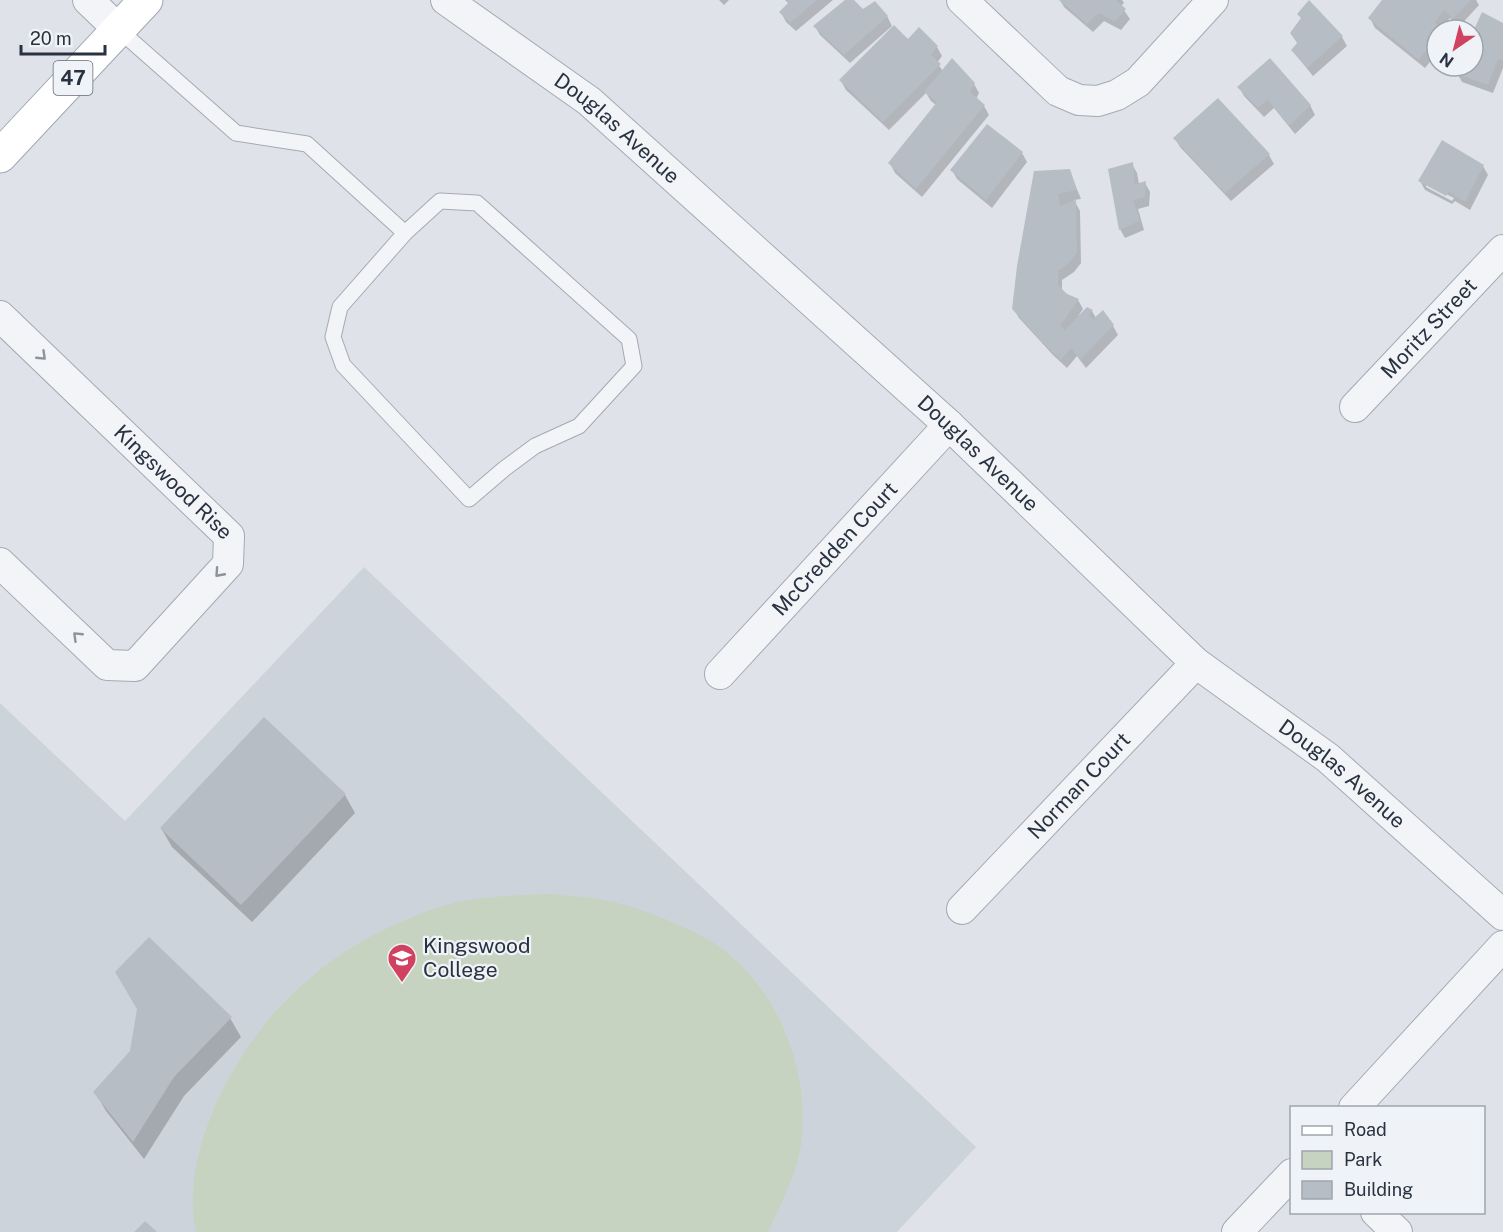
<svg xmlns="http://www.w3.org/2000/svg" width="1503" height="1232" viewBox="0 0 1503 1232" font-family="'Public Sans',sans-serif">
  <rect width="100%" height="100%" fill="#dfe3e9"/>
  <path fill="#cdd3db" d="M364 567 976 1147 897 1232H0V703L125 821Z"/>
  <path fill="#c6d3c0" d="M554 894C571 896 590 897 608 901 638 907 670 920 698 934 774 972 814 1070 800 1151 794 1180 780 1206 768 1232H196C186 1189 200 1138 218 1100 255 1019 320 956 403 921 419 914 436 907 454 903 487 896 520 895 554 894Z"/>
  <path fill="#0003" fill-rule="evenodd" d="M719 0H729L724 5Z
    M785 0H833L796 31 786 22 781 12 789 4Z
    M847 0H852L862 11 887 16 892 26 850 63 820 35 815 26Z
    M1060 0H1122L1124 3 1121 6 1130 19 1121 30 1104 21 1093 32 1064 7Z
    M1383 0H1476L1479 5 1459 27 1450 18 1441 29 1443 30H1437V53L1425 68 1375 28 1370 18Z
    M1503 24V68L1493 93 1462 82 1457 73 1460 66H1473V36Z
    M1291 34 1342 37 1347 46 1313 76 1292 50 1298 44Z
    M908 41 937 47 942 56 937 63 943 71 974 84 979 93 976 99 984 106 989 115 922 197 895 173 890 163 936 105 931 101 926 93 889 130 846 90 841 81Z
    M1239 87 1310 105 1315 115 1295 134 1274 108 1264 117 1244 96Z
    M1218 100 1269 155 1274 164 1231 201 1180 147 1175 138Z
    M1022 153 1027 162 992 208 957 179 952 170Z
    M1132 164 1137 173 1139 184 1145 183 1150 192 1149 206 1138 209 1144 230 1125 238 1120 229Z
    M1483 166 1488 175 1470 210 1455 201 1452 204 1425 190 1420 181ZM1426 184 1454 198 1452 201 1426 187Z
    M1069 170 1081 199 1074 200 1080 211 1081 263 1074 272 1062 280V292L1078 300 1083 309 1079 315 1080 316 1092 311 1096 318 1113 326 1118 335 1086 368 1077 356 1067 368 1053 355 1019 318 1014 309 1018 266Z
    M345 795 355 813 252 922 172 847 161 828Z
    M230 1018 241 1037 184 1096 144 1159 106 1111 95 1092 132 1052Z"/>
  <path fill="#b6bdc5" d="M787 0H817L790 23 779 12 789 2Z
    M845 0H854L863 9 875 1 888 16 844 55 813 26Z
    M1059 0H1116L1126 9 1115 22 1099 13 1087 24Z
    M1309 0 1343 36 1307 68 1291 50 1298 42 1290 33 1301 18 1297 14Z
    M1382 0H1471L1453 19 1444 10 1435 22 1444 29 1437 30V37L1419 60 1368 18Z
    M1482 12 1503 23V60L1498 59 1488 85 1455 73 1458 66H1473V32Z
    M894 25 908 39 919 27 938 46 931 55 941 64 883 122 839 80Z
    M952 58 975 83 970 92 985 105 916 189 888 163 937 102 924 92Z
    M1270 58 1311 105 1289 126 1268 100 1258 108 1237 87Z
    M1218 98 1270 154 1225 193 1173 138Z
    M987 124 1023 152 986 200 950 170Z
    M1442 140 1484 165 1465 202 1449 192 1446 196 1418 181Z
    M1133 162 1135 184 1146 181 1145 197 1133 200 1140 221 1119 230 1108 169Z
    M1070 169 1077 190 1058 194 1060 206 1076 200 1077 253 1069 263 1058 271V285L1067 294 1079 299 1060 326 1065 330 1087 307 1093 310 1089 315 1093 319 1103 310 1114 325 1080 360 1071 348 1061 360 1046 346 1012 309 1017 266 1034 171Z
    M264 717 346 794 241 905 160 828Z
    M149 937 232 1017 174 1077 133 1142 93 1092 130 1051 137 1009 115 972Z
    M145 1221 157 1232H134Z"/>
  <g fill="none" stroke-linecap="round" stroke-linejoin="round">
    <g stroke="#a4aab3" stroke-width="17">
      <path id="lane" d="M118 29 236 133 307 144 405 233
        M440 201 477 203 629 339 634 366 579 426 535 446 504 469 469 499 343 365 333 337 340 307 405 233Z"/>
    </g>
    <g stroke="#a4aab3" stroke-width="32">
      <g id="street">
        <path d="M88 0 118 29"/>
        <path id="s1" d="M446 0 589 101 949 425 1196 663 1328 758 1503 915"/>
        <path d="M962 0 1058 91 1079 100 1098 101 1117 95 1138 82 1213 0"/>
        <path id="s2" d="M0 316 229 536 228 564 135 666 107 665 0 563"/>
        <path id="s3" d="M1355 407 1503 250"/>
        <path id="s4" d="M720 674 949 425"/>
        <path id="s5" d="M962 909 1196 663"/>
        <path d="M1354 1108 1503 946"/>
        <path d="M1376 1212 1397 1232"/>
        <path d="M1237 1232 1292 1174"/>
      </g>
    </g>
    <g stroke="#9ea8b4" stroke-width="35">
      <path id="primary" d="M0 156 146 0"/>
    </g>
    <use href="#lane" stroke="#f2f4f7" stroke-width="15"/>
    <use href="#street" stroke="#f2f4f7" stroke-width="30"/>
    <use href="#primary" stroke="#fff" stroke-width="33"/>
  </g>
  <defs><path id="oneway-chevron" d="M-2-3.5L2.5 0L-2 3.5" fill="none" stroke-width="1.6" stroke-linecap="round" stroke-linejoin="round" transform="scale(1.5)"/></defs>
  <g stroke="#8d939c">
    <use href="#oneway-chevron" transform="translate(42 356) rotate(44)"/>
    <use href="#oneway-chevron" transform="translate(219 573) rotate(132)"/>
    <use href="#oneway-chevron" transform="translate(77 636) rotate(-136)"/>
  </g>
  <defs>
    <g id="school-pin" transform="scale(1.5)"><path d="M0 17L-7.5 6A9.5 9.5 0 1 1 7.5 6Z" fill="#d0425f" stroke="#eff2f6"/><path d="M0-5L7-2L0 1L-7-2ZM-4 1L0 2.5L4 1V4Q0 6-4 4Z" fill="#fff"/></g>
  </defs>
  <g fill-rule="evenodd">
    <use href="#school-pin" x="402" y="958"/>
  </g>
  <g text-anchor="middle" stroke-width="4.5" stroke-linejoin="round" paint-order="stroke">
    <rect fill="#eff2f6" stroke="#646c77" stroke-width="1.5" x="53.5" y="61" width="39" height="34" rx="4.5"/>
    <g font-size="20" font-weight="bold" fill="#283240">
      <text x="73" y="85">47</text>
    </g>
    <g font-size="21" fill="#283240" stroke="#eff2f6">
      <text dy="7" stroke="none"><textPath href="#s1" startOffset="214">Douglas Avenue</textPath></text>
      <text dy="7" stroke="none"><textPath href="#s3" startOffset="108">Moritz Street</textPath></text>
      <text dy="7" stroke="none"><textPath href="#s1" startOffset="700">Douglas Avenue</textPath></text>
      <text dy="7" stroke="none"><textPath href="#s2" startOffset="240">Kingswood Rise</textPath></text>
      <text dy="7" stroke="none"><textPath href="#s4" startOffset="170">McCredden Court</textPath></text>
      <text dy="7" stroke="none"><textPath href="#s1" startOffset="1186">Douglas Avenue</textPath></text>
      <text dy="7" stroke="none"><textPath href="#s5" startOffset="170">Norman Court</textPath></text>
    </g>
    <g font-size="21" fill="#283240" stroke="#eff2f6" text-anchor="start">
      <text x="423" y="953">Kingswood<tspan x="423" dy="24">College</tspan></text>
    </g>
  </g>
  <rect x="1290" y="1106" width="195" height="108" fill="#eff2f6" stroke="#9fa5ad" stroke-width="1.5"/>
  <rect x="1302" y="1126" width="30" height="9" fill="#ffffff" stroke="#9fa5ad" stroke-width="1.5"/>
  <text x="1344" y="1136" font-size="18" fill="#283240">Road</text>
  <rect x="1302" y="1151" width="30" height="18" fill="#c6d3c0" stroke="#9fa5ad" stroke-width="1.5"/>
  <text x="1344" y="1166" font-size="18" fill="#283240">Park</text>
  <rect x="1302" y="1181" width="30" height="18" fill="#b6bdc5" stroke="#9fa5ad" stroke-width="1.5"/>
  <text x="1344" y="1196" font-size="18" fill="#283240">Building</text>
  <g transform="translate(1455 48) rotate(215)"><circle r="28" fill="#eff2f6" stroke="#9fa5ad" stroke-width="1.5"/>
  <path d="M0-4.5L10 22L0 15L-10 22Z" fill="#d0425f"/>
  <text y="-9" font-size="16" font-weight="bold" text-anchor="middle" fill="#283240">N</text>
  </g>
  <path d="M21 45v9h84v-9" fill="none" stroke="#283240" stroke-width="3"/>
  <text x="30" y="45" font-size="18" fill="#283240" stroke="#eff2f6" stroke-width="4.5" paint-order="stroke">20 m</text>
</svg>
